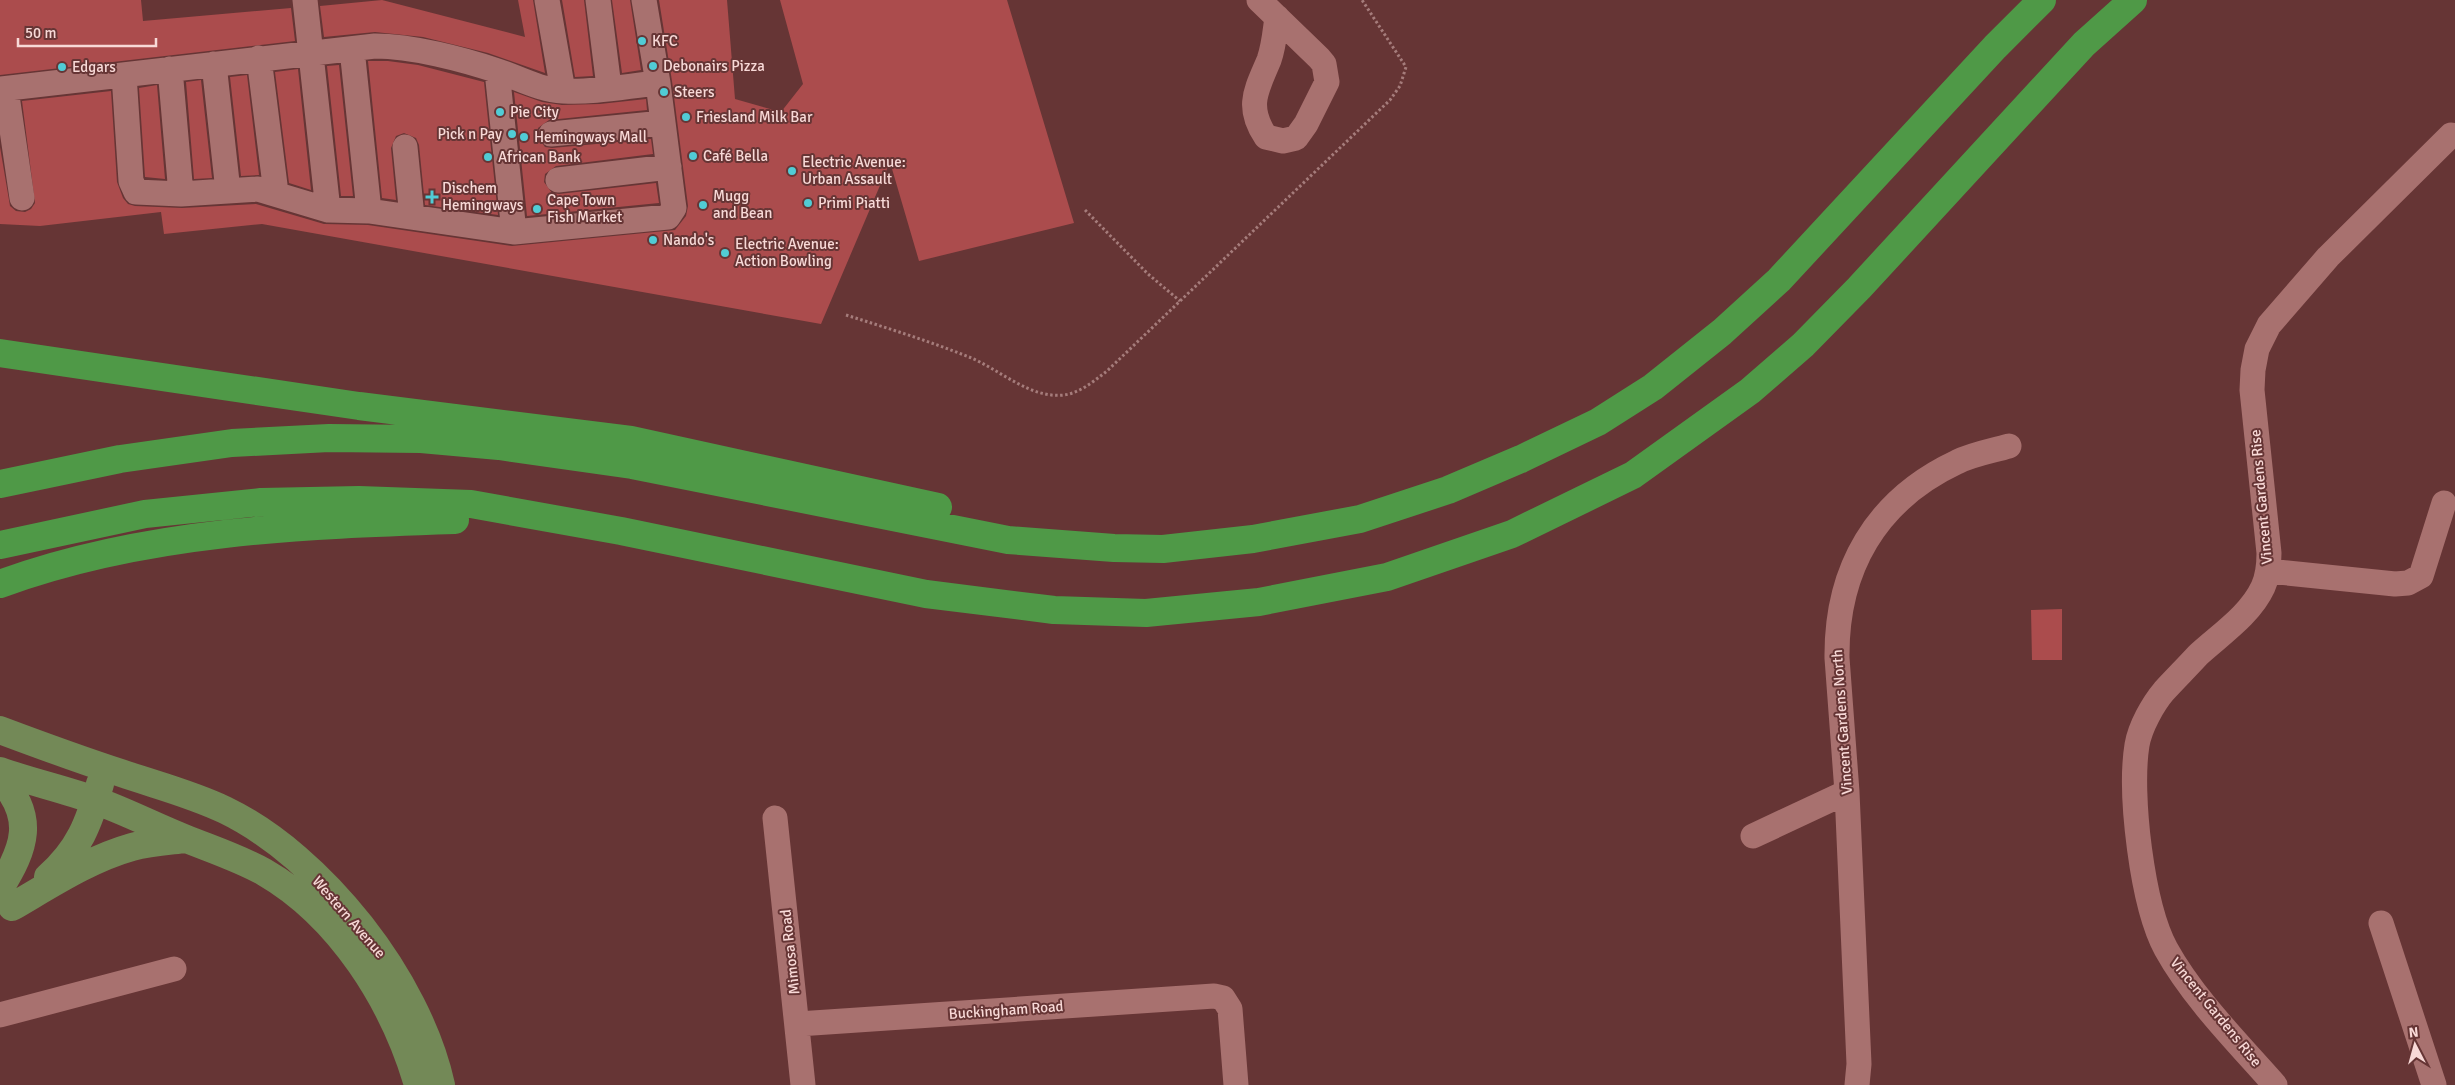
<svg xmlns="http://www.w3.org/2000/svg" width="2455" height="1085" viewBox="0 0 2455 1085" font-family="Signika,sans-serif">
  <rect width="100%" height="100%" fill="#663535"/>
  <path fill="#ab4c4d" d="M0 0H141L143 21 291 8 295 41 0 75Z
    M382 0 525 37 518 0H533L545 73 488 53 423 37 375 32 324 37 320 6Z
    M562 0H584L593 76 575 77Z
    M612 0H630L641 70 622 73Z
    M659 0H727L735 99 781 112 803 84 780 0H1007L1074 223 919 261 890 162 821 324 262 224 164 234 161 212 40 226 0 224V147L10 206 16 211 25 212 31 209 35 203 22 101 111 91 117 182 123 198 128 204 135 206 182 208 256 204 324 224 368 225 512 246 675 230 686 216 688 206 672 81Z
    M368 61H388L418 65 484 82 498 215 425 205 419 145 416 138 404 133 396 136 391 148 396 200 382 198Z
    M339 65 353 196H341L327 66Z
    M298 69 311 190 289 183 275 72Z
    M247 75 259 175 241 176 230 77Z
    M201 80 212 178 194 179 186 82Z
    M157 85 165 179 145 177 139 88Z
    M514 92 542 102 562 105 600 104 646 99 647 110 549 120 538 128 537 136 545 147 552 148 651 139 653 154 556 166 545 174 544 182 552 193 559 194 656 183 659 203 527 216Z
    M2062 609V660H2032L2031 610Z"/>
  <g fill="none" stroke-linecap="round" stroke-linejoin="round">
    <path stroke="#a57c7b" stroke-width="3" stroke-dasharray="2.5 2.5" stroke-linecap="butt" d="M1085 210 1148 274 1180 301
      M846 315C887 328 929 341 969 357 999 369 1030 399 1064 395 1080 393 1094 381 1107 371L1390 100 1400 86 1406 67 1362 0"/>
    <path stroke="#a8716f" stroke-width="25" d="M305 0 328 210 369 211 514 232
      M547 0 563 91
      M598 0 609 87
      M1259 0 1319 58 1324 64 1327 82 1306 124 1296 138 1283 141 1266 137C1245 106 1257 89 1269 60 1274 46 1275 31 1277 17
      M352 49 369 211
      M259 58 276 193
      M214 64 228 191
      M170 69 181 194
      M497 71 514 232 668 217 674 208 673 201 658 83
      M124 75 131 181 136 192 181 194 258 189 328 210
      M0 89 375 46C412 46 462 59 498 71 519 78 540 90 563 91 594 93 627 86 658 83L644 0
      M6 89 22 198
      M551 134 663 123
      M405 147 412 217
      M558 180 669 167
      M2268 571 2395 584 2408 583 2421 576 2444 503
      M775 818 803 1085
      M1753 836 1847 792
      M2381 923 2434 1085
      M0 1015 174 969
      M798 1024 1214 996 1223 998 1230 1009 1236 1085
      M1857 1085 1859 1064 1847 792 1837 658C1836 569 1876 500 1957 462 1973 454 1992 451 2009 446
      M2275 1085C2238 1043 2193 998 2166 949 2142 905 2129 794 2137 745 2140 727 2153 704 2164 691 2175 679 2187 667 2198 655 2221 634 2250 615 2263 587 2268 576 2269 565 2269 553L2252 390 2253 370 2257 349 2269 325 2328 257 2451 135"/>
    <path stroke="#738957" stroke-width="28" d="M0 730C40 745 81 760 121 773 156 785 192 794 225 810 322 857 418 980 441 1085
      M0 771C31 782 63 789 94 800 125 811 154 826 184 838 211 849 239 858 264 872 340 916 394 1002 418 1085
      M0 778C36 817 25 848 0 888
      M48 877C79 850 89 823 100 784
      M12 907C50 885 89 859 132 847 149 842 168 841 185 839"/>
    <path stroke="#4f9947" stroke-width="28" d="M0 353 359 406 631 440 938 507
      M0 484 120 459 232 443 329 438 421 439 499 446 632 465 1008 540 1114 548 1163 549 1253 539 1360 519 1448 490 1521 459 1598 422 1653 387 1722 332 1779 280 1995 47 2042 0
      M0 545 145 514 261 502 359 500 471 504 621 531 926 594 1054 610 1146 613 1259 602 1387 577 1512 534 1633 475 1750 391 1803 345 1859 288 2084 44 2133 0
      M0 584C144 531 303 525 455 520"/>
  </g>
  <g fill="#51ccd5" stroke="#663535" stroke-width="2">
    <circle cx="642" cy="41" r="5"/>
    <circle cx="653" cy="66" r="5"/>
    <circle cx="62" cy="67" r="5"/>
    <circle cx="664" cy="92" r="5"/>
    <circle cx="500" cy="112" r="5"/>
    <circle cx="686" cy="117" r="5"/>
    <circle cx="512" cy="134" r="5"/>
    <circle cx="524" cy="137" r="5"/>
    <circle cx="693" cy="156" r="5"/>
    <circle cx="488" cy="157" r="5"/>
    <circle cx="792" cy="171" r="5"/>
    <path d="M429.5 189.5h5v5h5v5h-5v5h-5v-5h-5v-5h5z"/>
    <circle cx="808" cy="203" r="5"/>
    <circle cx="703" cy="205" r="5"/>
    <circle cx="537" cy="209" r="5"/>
    <circle cx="653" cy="240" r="5"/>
    <circle cx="725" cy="253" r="5"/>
  </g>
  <g text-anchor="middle" stroke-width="4" stroke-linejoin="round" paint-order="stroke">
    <g font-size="15" fill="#f8d9d7" stroke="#663535" text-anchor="start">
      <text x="652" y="46">KFC</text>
      <text x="663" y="71">Debonairs Pizza</text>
      <text x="72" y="72">Edgars</text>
      <text x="674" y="97">Steers</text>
      <text x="510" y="117">Pie City</text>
      <text x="696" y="122">Friesland Milk Bar</text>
      <text x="502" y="139" text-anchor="end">Pick n Pay</text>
      <text x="534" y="142">Hemingways Mall</text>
      <text x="703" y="161">Café Bella</text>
      <text x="498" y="162">African Bank</text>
      <text x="802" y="167">Electric Avenue:<tspan x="802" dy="17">Urban Assault</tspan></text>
      <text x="442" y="193">Dischem<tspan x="442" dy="17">Hemingways</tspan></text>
      <text x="713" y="201">Mugg<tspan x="713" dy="17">and Bean</tspan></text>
      <text x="547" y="205">Cape Town<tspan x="547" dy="17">Fish Market</tspan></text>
      <text x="818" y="208">Primi Piatti</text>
      <text x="663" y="245">Nando's</text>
      <text x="735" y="249">Electric Avenue:<tspan x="735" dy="17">Action Bowling</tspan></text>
    </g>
    <g font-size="15" fill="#f8d9d7" stroke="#663535">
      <text transform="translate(2261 497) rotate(-95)" y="5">Vincent Gardens Rise</text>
      <text transform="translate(1842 722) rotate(-94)" y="5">Vincent Gardens North</text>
      <text transform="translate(349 917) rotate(49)" y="5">Western Avenue</text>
      <text transform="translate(790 952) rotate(-96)" y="5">Mimosa Road</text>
      <text transform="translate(1006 1010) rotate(-4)" y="5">Buckingham Road</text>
      <text transform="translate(2216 1012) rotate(51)" y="5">Vincent Gardens Rise</text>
    </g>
  </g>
  <g transform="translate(2415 1045) rotate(354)" stroke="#663535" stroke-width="4" paint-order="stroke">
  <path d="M0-4L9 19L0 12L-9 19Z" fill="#f8d9d7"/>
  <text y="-8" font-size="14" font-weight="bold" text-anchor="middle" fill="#f8d9d7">N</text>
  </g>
  <path d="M18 38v8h138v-8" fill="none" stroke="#f8d9d7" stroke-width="2.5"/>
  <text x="25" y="38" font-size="15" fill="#f8d9d7" stroke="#663535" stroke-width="4" paint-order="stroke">50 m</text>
</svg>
